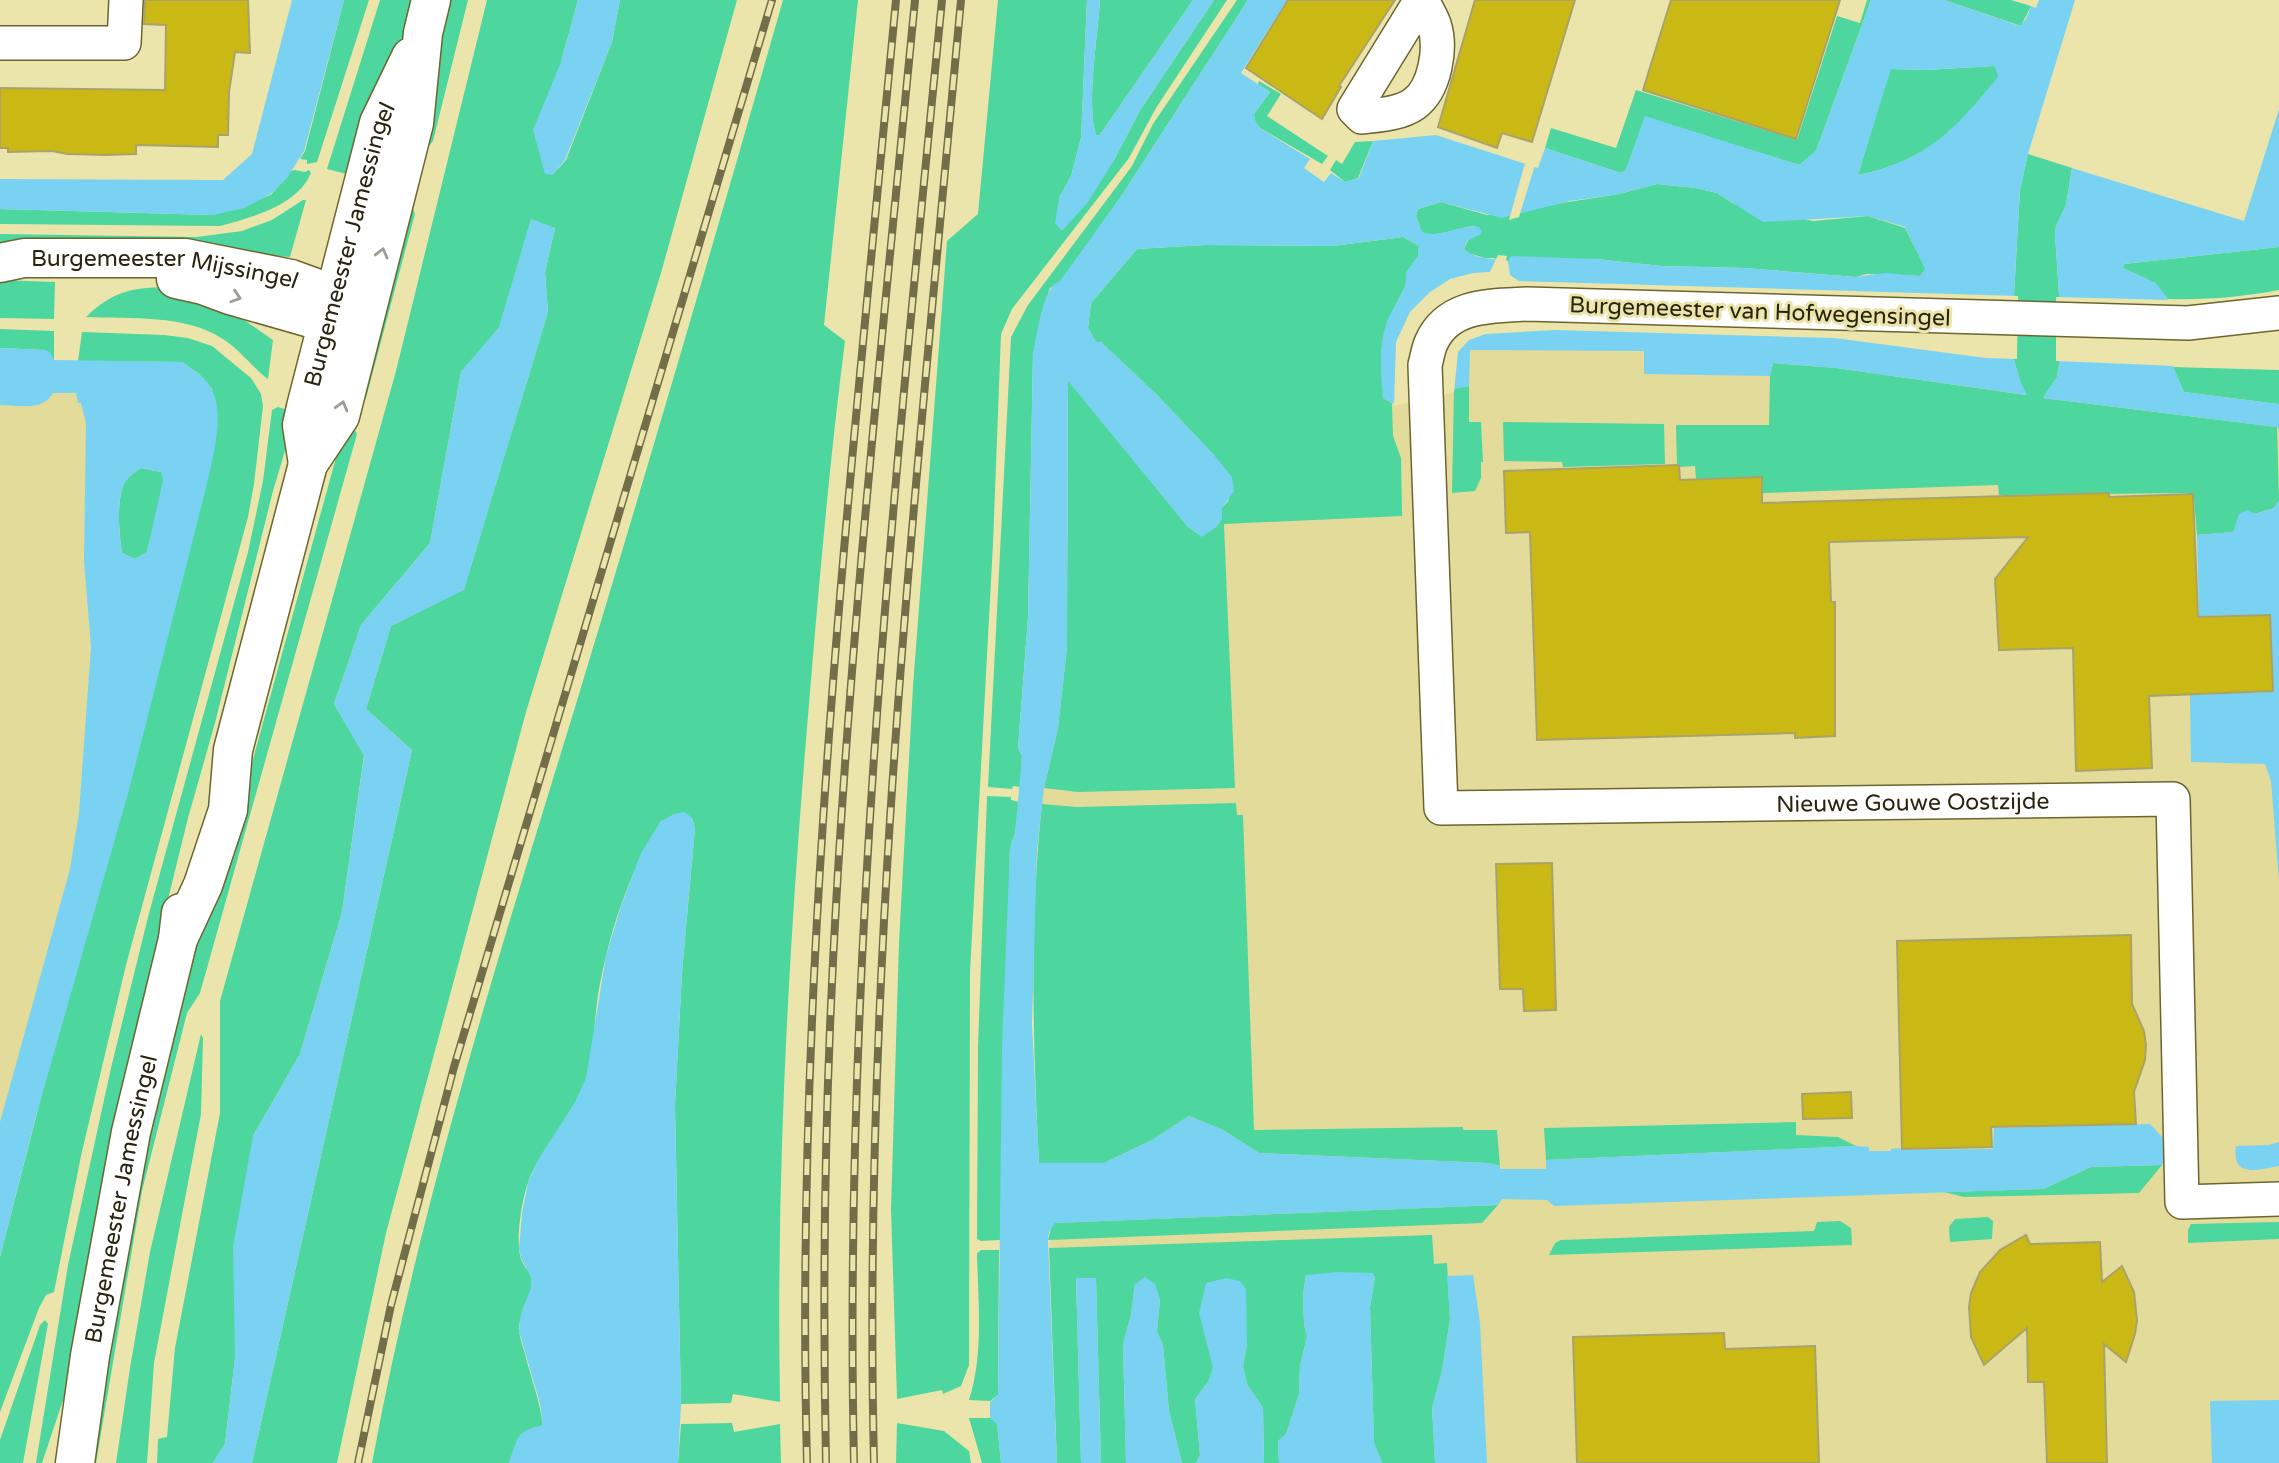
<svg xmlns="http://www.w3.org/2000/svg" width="2279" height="1463" viewBox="0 0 2279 1463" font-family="'Varela Round',sans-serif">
  <rect width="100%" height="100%" fill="#ece5ab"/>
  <path fill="#e3db9a" d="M1088 328 2279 378V1463H1057L1037 850Z
    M0 376 111 381 89 860 0 1143Z"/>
  <path fill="#4dd69e" d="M344 0H369L317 162 307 164V160L300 159 305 151Z
    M380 0H414L358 177 327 169Z
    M449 0H468L433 141 430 145H425L422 126Z
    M487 0H578L561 62 552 175 566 160 612 42 620 0H737L661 273 526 712 386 1233 337 1463H252L412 750 366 709 391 626 464 589 548 312 545 272 555 228 531 220 499 328 461 372 430 543 361 625 334 704 364 755 342 912 300 1054 253 1136 235 1358 225 1444 213 1463H157L158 1439 167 1437 175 1348 220 1113V1001L396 371Z
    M783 0H858L824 325 845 341C828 474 817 607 806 740 788 960 776 1181 780 1402L733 1394 731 1403 681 1404 675 1105 682 972 695 828 692 818 661 821C628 874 609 933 598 995 594 1022 594 1052 586 1079 574 1116 543 1144 529 1180 522 1198 515 1241 521 1259 523 1265 529 1271 531 1277 535 1293 520 1312 519 1328 519 1337 523 1346 525 1354 531 1378 540 1401 543 1426 515 1431 519 1438 509 1463H372C420 1204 499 955 576 704 647 470 716 235 783 0Z
    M998 0H1087L1081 138 1071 176 1059 198 1113 162 1139 112 1214 0H1227L1156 108 1129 158 1012 309 1001 334 993 544 970 972 969 1365 961 1386 943 1394 942 1390 897 1399 891 1210 899 942 913 686 947 241 978 214Z
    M1100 0H1193L1099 136 1096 135C1086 105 1098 35 1100 0Z
    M1237 0H1248L1120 198 1060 282 1050 288 1042 312 1033 354 1028 618 1018 748 1022 756 1020 787 1013 786 1012 789 988 787 1011 337 1028 305 1132 166 1153 124Z
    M1867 0H1871L1816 151 1799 165 1645 117 1626 170 1621 173 1545 148 1551 128 1616 148 1636 90 1797 140 1837 16 1860 23Z
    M1944 0H2011L2031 6 2021 26Z
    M1995 66 1999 77C1955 130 1927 161 1858 175L1890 69 1926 70Z
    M1259 81 1281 94 1267 116 1328 156 1322 164 1260 128 1255 121 1254 114 1270 92 1258 84Z
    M1373 141 1358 178 1345 182 1330 170 1336 160 1342 164 1355 142Z
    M2028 154 2072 168 2066 205 2056 226 2055 234 2059 295V365L2057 377 2043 398 2277 427 2279 500 2274 508 2254 514 2233 532 2197 535 2194 499 2188 493 1999 495 1998 485 1763 493 1762 477 1696 479 1695 466 1680 467V464H1677L1676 425H1769L1770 376 1773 363 1836 368 2026 395 2020 381 2014 360 2013 312 2020 190Z
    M295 170 305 172 309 170 311 173C297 206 252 217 220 226L0 224V209L213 215 271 195 291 171Z
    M1657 184 1696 188 1717 193 1734 204 1813 221 1868 216 1905 228 1926 269 1920 276 1867 274 1856 277 1745 268 1661 266 1596 259 1508 262 1493 258H1485L1468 253 1464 249 1475 226C1457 227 1439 238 1422 233L1416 216 1418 209 1441 202 1487 215 1619 194Z
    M303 200H306L290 257 206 250 0 249V234L197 237 242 231 272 220Z
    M412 206 415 214 366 398 357 414Z
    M1403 237 1419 246 1418 256 1407 272V283L1387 322 1383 398 1392 403 1393 436 1401 458 1402 516 1224 524 1235 788 1078 792 1044 788 1058 728 1067 647 1068 380 1188 527 1201 536C1216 528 1222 526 1222 508L1229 500 1214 455 1157 395 1101 342H1096L1088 328 1091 303 1137 249 1205 245 1333 246Z
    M2279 247V290C2242 297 2206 300 2168 299L2155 283 2123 268 2124 264Z
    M0 280 55 282 54 319 0 318Z
    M165 287 240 317 273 340 268 379C252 367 240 350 223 339 185 314 130 319 86 317 112 292 130 288 165 287Z
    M0 329 54 331V360L45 350 0 348Z
    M82 332 164 335 188 338 212 346 251 378 261 394 263 406 254 484 248 517 126 965 81 1156 54 1292 46 1295 39 1308 0 1412V1257L217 413 212 389 199 374 182 362 78 361Z
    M2173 367 2279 370V404L2184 392Z
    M1469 386V422H1481L1483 462H1481V478L1475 491 1452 493 1454 388Z
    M278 407 294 412 293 424 273 491 215 723 188 818 127 1066 101 1190 67 1388 42 1463H36L68 1265 111 1068 148 917 248 552 263 481 272 410Z
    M1503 422 1664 424 1665 464 1563 467 1562 462 1504 461Z
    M345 425 354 428 357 434 200 993 187 1013 142 1191 96 1463H88L153 1106 206 907 236 821Z
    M141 468 161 472 164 480 147 552 135 559 122 553C119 533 117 508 122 489 124 479 133 473 141 468Z
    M987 796 1011 797V800L1019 802 1015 833 1010 848 1000 1240 981 1241 977 1239 978 1047Z
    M1236 803 1237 815H1243L1254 1130 1463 1127V1130H1497L1500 1166 1488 1163 1259 1153 1223 1130 1189 1116 1152 1140 1104 1163 1039 1164C1033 1044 1029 924 1042 804L1077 807Z
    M201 1034 203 1038 201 1114 154 1363 147 1463H116L130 1368 150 1252Z
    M1796 1122V1135L1838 1137 1856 1146 1546 1160 1544 1128Z
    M2162 1165 2139 1193 1964 1197 1944 1192 2043 1189 2091 1167Z
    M1498 1205 1482 1223 1048 1240 1052 1224 1055 1223Z
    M1988 1217 1993 1221 1992 1239 1950 1242 1949 1227 1955 1219Z
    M1840 1221 1851 1228 1852 1245 1549 1255 1555 1243 1561 1240 1814 1231 1817 1222Z
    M2279 1222V1239L2188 1243V1230L2191 1224Z
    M1432 1235 1434 1264 1447 1263 1450 1319 1442 1371 1432 1408 1435 1463H1382L1374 1443 1370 1307 1375 1277 1306 1275 1303 1294 1304 1324 1307 1336 1300 1366 1299 1394 1286 1434 1278 1441 1279 1463H1264L1263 1408 1247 1384 1243 1366 1247 1344 1213 1368 1208 1382 1195 1399 1200 1455 1196 1463H1182L1169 1411 1163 1345 1157 1332 1160 1299 1135 1284 1131 1315 1123 1344 1126 1463H1101L1096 1278H1076L1081 1463H1057L1049 1248Z
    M981 1250H999L998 1395 990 1401 969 1400C984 1353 978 1302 977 1253Z
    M45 1320 48 1324 23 1463H0V1440L40 1325Z
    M969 1418H990L997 1423 1001 1463H982Z
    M732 1423 734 1432 780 1424 781 1463H678L681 1424Z
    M897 1423 944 1431 969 1451 971 1463H896Z"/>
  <path fill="#79d2f1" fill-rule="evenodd" d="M292 0H344L304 151 287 178 271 194 244 208 213 215 0 209V179L223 180 252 154Z
    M578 0H620L612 42 565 160 552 175 545 174 533 130 561 62Z
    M1087 0H1100C1098 34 1086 105 1096 135L1099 136 1193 0H1214L1139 112 1113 162 1088 202 1062 231 1055 223 1059 198 1071 176 1081 138Z
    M1248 0H1287L1241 73 1270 92 1254 114 1255 121 1260 128 1310 159 1304 168 1324 182 1331 173 1345 182 1359 178 1373 141 1436 135 1538 168 1545 148 1621 173 1626 170 1645 116 1799 165 1816 151 1871 0H1944L2020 26 2026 19 2031 6 2036 8 2039 0H2075L2028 154 2020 190 2013 312 2014 360 2020 381 2027 395 1836 368 1773 363 1770 376 1644 374V351L1470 350 1469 386 1392 403 1383 398C1381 372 1378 347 1387 322 1394 304 1408 291 1406 272L1418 256 1419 246 1403 237 1333 246 1205 245 1137 249 1091 303 1088 328 1096 342H1101L1157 395 1214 455 1232 477 1234 491 1222 508V519L1216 527 1202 537 1188 527 1068 381 1067 647 1058 728 1044 788 1037 850 1032 1023 1039 1163H1104L1152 1140 1189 1116 1223 1130 1259 1153 1488 1163 1500 1166V1169H1546V1160L1856 1146 1869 1147V1151H1891V1149L1900 1148 1901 1150 1993 1149 1994 1128 2150 1124 2164 1139 2165 1162 2162 1165 2091 1167 2043 1189 1554 1206 1547 1200 1502 1199 1498 1205 1055 1223 1049 1232 1048 1240 1057 1463H1001L997 1424 990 1418V1402L998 1395 1002 1046 1010 848 1015 833 1022 756 1018 748 1028 618 1033 354C1037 336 1042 287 1060 281L1120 198ZM1995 66 1998 77C1955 129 1927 161 1858 175L1891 69 1926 70ZM1657 184 1696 188 1717 193 1763 222 1868 216 1905 227 1925 269 1920 276 1885 273 1856 277 1745 268 1661 266 1596 259 1511 256 1508 261C1493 258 1476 260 1464 249L1467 241 1481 234 1482 231 1479 227C1459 224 1441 239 1422 232L1416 216 1418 209 1441 202 1502 218 1570 201 1619 194Z
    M2279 109V247L2124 264 2123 268 2156 283 2168 299 2173 367 2184 392 2279 404V430L2277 427 2043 398 2057 377 2059 365V295L2055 234 2056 226 2066 205 2072 168 2244 221Z
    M531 219 555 228 545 272 548 312 464 590 391 626 366 709 412 750 252 1463H213L225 1444 235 1358 233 1247 253 1136 300 1054 342 912 364 756 334 704 361 625 430 543 461 372 499 327Z
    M0 348 45 350 50 352 54 360 182 362C192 369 205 377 211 388 226 415 212 460 206 488L129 790 36 1116 0 1257V1122L70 869 79 813 91 647 84 561 86 423 81 403H78L76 393H53C42 412 19 405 0 405ZM141 468 161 472 163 480 147 552 135 559 122 553C119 533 117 508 122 489 124 479 133 473 141 468Z
    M2279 500V882L2271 781 2265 764 2191 762 2190 695 2268 692 2273 688 2270 619 2263 615 2199 616 2197 535 2233 532 2239 514 2247 510 2255 514 2274 508Z
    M685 812 692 818 695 828 682 972 675 1105 681 1404 678 1463H509C519 1436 515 1432 543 1425L540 1404 519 1331 521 1313 531 1288V1277L521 1258 519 1249 522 1213 528 1183 538 1160 575 1102 586 1078 606 956 621 906 641 853 661 821 674 814Z
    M2279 1142V1166C2259 1170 2231 1178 2236 1146L2269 1145Z
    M1340 1272 1373 1273 1375 1277 1370 1307 1374 1442 1382 1463H1279L1278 1441 1286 1434 1299 1394 1300 1366 1307 1336 1304 1324 1303 1294 1306 1275Z
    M1473 1275 1480 1323 1487 1463H1435L1432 1408 1442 1371 1450 1319 1447 1276Z
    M1145 1277 1155 1284 1160 1299 1157 1332 1163 1345 1169 1411 1182 1463H1126L1123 1344 1131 1315 1135 1284Z
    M1076 1278H1096L1101 1463H1081Z
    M1226 1278 1240 1281 1246 1289 1247 1344 1243 1366 1247 1384 1263 1408 1264 1463H1196L1200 1455 1195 1399 1208 1382 1213 1368 1199 1313 1206 1283Z
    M2279 1400V1463H2212L2210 1401Z"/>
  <path fill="#ece5ab" d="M1525 163 1535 165 1519 217 1509 220Z
    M1498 255 1507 256 1506 260 1508 262 1510 275 1519 281 2018 296 2017 359 1986 358 1834 338 1555 330 1486 334 1469 340 1458 352 1454 392 1394 406 1396 342 1410 312 1430 292 1450 279 1473 273 1490 272Z
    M2056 297 2171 300 2177 366 2056 361Z"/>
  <path fill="#cab915" stroke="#a9a26b" stroke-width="2" d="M145 0H248L250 53 235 52 229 92 228 135H218V147L136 145V154L106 155 68 154 52 151 8 152V148H0V88L165 90 166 25 144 24Z
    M1288 0H1395L1339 86 1341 87 1322 119 1246 68Z
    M1475 0H1575L1532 142 1502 133 1497 148 1438 127Z
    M1671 0H1840L1796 139 1643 90Z
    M1679 465 1680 480 1762 477V503L2109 493V497L2193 494 2198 617 2270 615 2273 691 2149 696 2152 768 2076 771 2073 648 1999 650 1995 579 2028 537 1829 542 1831 602H1835V736L1795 738V733L1537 740 1530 532 1506 533 1504 471Z
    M1552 863 1556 1010 1524 1011 1523 989H1500L1496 864Z
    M2131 935 2132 1004 2144 1031 2146 1045 2145 1060 2134 1092 2136 1124 1991 1127 1992 1147 1902 1149 1897 941Z
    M1851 1092 1852 1118 1803 1119 1802 1094Z
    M2026 1235 2030 1244 2100 1242 2102 1282 2122 1266 2134 1292 2137 1320 2135 1334 2126 1362 2104 1344 2107 1463H2047L2044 1382H2028L2027 1328 1984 1365 1971 1337 1969 1307 1971 1293 1980 1272 2000 1250Z
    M1724 1333 1725 1349 1815 1346 1819 1463H1577L1573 1337Z"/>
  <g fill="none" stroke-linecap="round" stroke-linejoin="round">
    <g stroke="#6c652f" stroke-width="36">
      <g id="minor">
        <path d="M1421 0 1354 109 1362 117C1378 115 1400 114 1414 104 1435 89 1442 48 1434 24 1431 16 1426 8 1422 0"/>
        <path d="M0 43H124L126 0"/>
        <path id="s1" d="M2279 313 2188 323 1527 304C1491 306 1448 304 1431 343 1428 350 1427 358 1425 365L1441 808 2173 799 2182 1202 2279 1199"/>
      </g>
    </g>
    <g stroke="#6c652f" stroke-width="41">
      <g id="tertiary">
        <path id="s2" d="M0 263 24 258H185L291 279 335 295 361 316"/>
        <path d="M176 279 203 285 230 295 328 323 361 320"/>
      </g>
    </g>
    <g stroke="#6c652f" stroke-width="41">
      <g id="secondary">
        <path id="s3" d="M308 464 302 425 306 407 379 123 411 57"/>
        <path d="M178 939 203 885 228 810 233 750 308 464 340 416 414 123 423 33 431 0"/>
        <path id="s4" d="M75 1463 90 1356 131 1132 178 939 181 913"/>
      </g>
    </g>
    <use href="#minor" stroke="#fff" stroke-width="33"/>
    <use href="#tertiary" stroke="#fff" stroke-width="38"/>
    <use href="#secondary" stroke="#fff" stroke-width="38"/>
    <g stroke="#726e4a" stroke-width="8">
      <path id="rail" d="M358 1463 391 1305 454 1067 772 0
        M807 1463C794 974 850 486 896 0
        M826 1463C823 1318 824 1173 830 1028 844 685 882 342 915 0
        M854 1463C843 974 894 486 942 0
        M874 1463C862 973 916 487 961 0"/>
    </g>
    <use href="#rail" stroke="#ece5ab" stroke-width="5" stroke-dasharray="16" stroke-linecap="butt"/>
  </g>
  <defs><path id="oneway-chevron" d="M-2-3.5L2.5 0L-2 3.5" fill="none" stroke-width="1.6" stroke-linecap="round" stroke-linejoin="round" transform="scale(1.75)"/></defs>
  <g stroke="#9e9d93">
    <use href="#oneway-chevron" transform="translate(382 253) rotate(-76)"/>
    <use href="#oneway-chevron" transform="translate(236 297) rotate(18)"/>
    <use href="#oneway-chevron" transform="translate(342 406) rotate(-74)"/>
  </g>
  <g text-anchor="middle" stroke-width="6" stroke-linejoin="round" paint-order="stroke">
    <g font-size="23" fill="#28250f" stroke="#ece5ab">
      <text dy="8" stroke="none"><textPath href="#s3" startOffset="226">Burgemeester Jamessingel</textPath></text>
      <text dy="8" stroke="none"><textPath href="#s2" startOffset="166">Burgemeester Mijssingel</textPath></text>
      <text transform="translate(1760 311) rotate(2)" y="8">Burgemeester van Hofwegensingel</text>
      <text dy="8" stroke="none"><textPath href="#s1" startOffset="1801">Nieuwe Gouwe Oostzijde</textPath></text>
      <text dy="8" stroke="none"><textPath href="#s4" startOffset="268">Burgemeester Jamessingel</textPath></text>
    </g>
  </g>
</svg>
